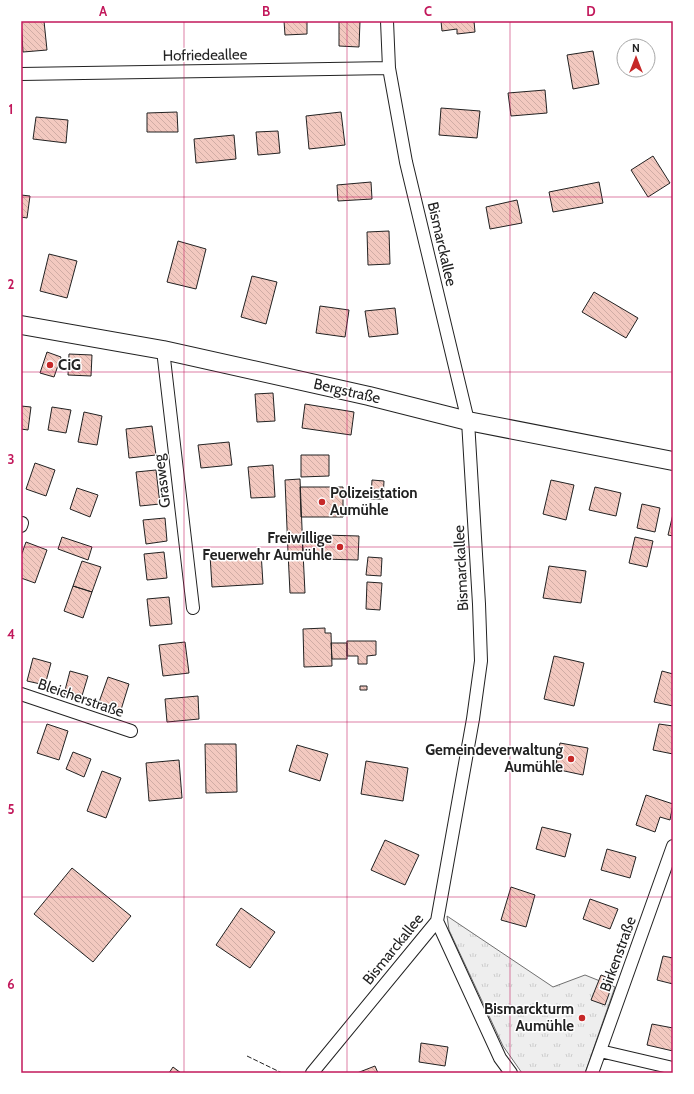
<svg xmlns="http://www.w3.org/2000/svg" width="694" height="1094" viewBox="0 0 694 1094" font-family="Cabin,sans-serif">
  <defs>
    <pattern id="park-tufts" width="24" height="20" patternUnits="userSpaceOnUse"><rect width="24" height="20" fill="#eee"/><path d="M3 7l-1-3M5 7V3M7 7l1-3M15 17l-1-3M17 17v-4M19 17l1-3" fill="none" stroke="#ccc"/></pattern>
    <pattern id="building-back-hatch" width="6" height="6" patternUnits="userSpaceOnUse"><rect width="6" height="6" fill="#f3c9c0"/><path d="M-1 5l2 2M0 0l6 6M5-1l2 2" fill="none" stroke="#d0aca5"/></pattern>
  </defs>
  <rect width="100%" height="100%" fill="#fff"/>
  <path fill="url(#park-tufts)" stroke="#6f6f6f" d="M447 916 553 987 585 975 615 987 585 1073H522L503 1046 449 930Z"/>
  <path fill="url(#building-back-hatch)" stroke="#222" d="M21 21H44L47 50 23 52Z
    M284 21H307V34L285 35Z
    M339 21H360L359 47 339 46Z
    M441 21H474L475 32 457 34V29L442 31Z
    M593 51 599 84 573 89 567 55Z
    M545 90 547 113 511 116 508 93Z
    M441 108 480 111 477 138 439 135Z
    M177 112 178 132H147V113Z
    M341 112 345 145 309 149 306 116Z
    M36 117 68 120 66 143 33 139Z
    M278 131 280 153 258 155 256 132Z
    M234 135 236 159 196 163 194 139Z
    M653 156 670 183 648 197 631 170Z
    M371 182 372 199 338 201 337 185Z
    M599 182 603 203 553 212 549 192Z
    M21 195 30 196 27 218 21 217Z
    M517 200 522 223 490 229 486 207Z
    M389 231 390 264 368 265 367 232Z
    M178 241 206 249 196 289 167 282Z
    M49 254 77 261 67 298 40 291Z
    M252 276 277 282 266 324 241 317Z
    M594 292 638 318 626 338 582 312Z
    M320 306 349 310 345 337 316 333Z
    M395 308 398 334 369 337 365 311Z
    M47 352 61 357 54 377 40 373Z
    M69 354 92 355 91 376 68 375Z
    M273 393 275 421 257 422 255 394Z
    M305 404 354 412 351 435 302 428Z
    M21 406 31 407 28 430 21 429Z
    M52 407 71 410 66 433 48 430Z
    M84 412 102 416 97 445 78 442Z
    M152 426 156 455 129 458 126 429Z
    M229 442 232 465 201 468 198 445Z
    M301 455H329V476L301 477Z
    M35 463 55 470 46 496 26 489Z
    M273 465 275 497 251 498 248 467Z
    M156 470 160 504 140 506 136 472Z
    M300 479 303 552H288L285 480Z
    M372 480 384 481 383 499H371Z
    M551 480 574 485 566 520 543 514Z
    M300 487H343V517H301Z
    M595 487 621 493 616 516 589 510Z
    M77 488 98 495 90 517 70 509Z
    M642 504 660 508 655 532 637 528Z
    M673 514V536L668 535Z
    M165 518 167 541 146 544 143 520Z
    M323 535 359 536 358 560 322 559Z
    M302 536 323 537 322 555 303 554Z
    M62 537 92 547 88 560 58 549Z
    M635 537 653 541 647 567 629 563Z
    M26 542 47 550 35 583 21 578V556Z
    M164 552 167 578 147 580 144 554Z
    M261 552 263 584 212 587 210 555Z
    M288 552H303L305 593H290Z
    M368 557 382 558 381 576 366 575Z
    M82 561 101 567 92 592 73 586Z
    M549 566 586 571 581 603 543 598Z
    M367 582 382 583 380 610 366 609Z
    M73 586 92 592 83 618 64 611Z
    M169 597 172 624 150 626 147 599Z
    M325 628V633H331L332 666 304 667 303 629Z
    M347 641H376V655L367 656V664H358V656H347Z
    M185 642 189 673 163 676 159 645Z
    M331 643H347V659H332Z
    M554 656 584 663 574 706 544 699Z
    M33 658 51 663 45 685 27 681Z
    M70 671 88 676 81 699 64 694Z
    M662 671 673 674V706L654 702Z
    M108 677 129 684 120 713 98 705Z
    M360 686H367V690H360Z
    M198 696 199 719 167 722 165 699Z
    M47 724 68 731 59 760 37 753Z
    M659 724 673 726V754L653 750Z
    M560 743 588 748 583 775 555 769Z
    M205 744H236L237 792 206 793Z
    M297 745 328 754 320 781 289 771Z
    M73 752 91 759 84 777 66 769Z
    M179 760 182 798 149 801 146 763Z
    M366 761 408 768 403 801 361 794Z
    M102 771 121 778 106 818 87 811Z
    M646 795 673 804 670 820 660 817 655 832 636 825Z
    M542 827 571 834 565 857 536 849Z
    M385 840 419 855 405 885 371 870Z
    M607 849 636 857 630 878 601 870Z
    M72 868 131 916 93 962 34 914Z
    M511 887 535 895 526 927 501 920Z
    M590 899 618 909 610 929 583 919Z
    M241 908 275 932 250 968 216 945Z
    M663 956 673 958V984L657 980Z
    M601 975 614 980 605 1005 591 1000Z
    M652 1024 673 1028V1051L647 1045Z
    M421 1043 448 1047 445 1066 419 1062Z
    M375 1066 378 1073H357Z
    M173 1067 181 1073H169Z"/>
  <g fill="none" stroke-linecap="round" stroke-linejoin="round">
    <g stroke="#222" stroke-width="14">
      <path id="street" d="M21 74 389 68
        M163 350 193 608
        M21 526 22 523
        M21 694 131 731
        M437 921 500 1058 511 1073
        M600 1051 673 1068
        M312 1073 437 921 473 719 481 661 479 604 468 421 406 162 389 68 387 21
        M592 1073 673 846"/>
    </g>
    <g stroke="#222" stroke-width="20">
      <path id="secondary" d="M21 325 163 350 369 396 468 421 673 461"/>
    </g>
    <use href="#street" stroke="#fff" stroke-width="12"/>
    <use href="#secondary" stroke="#fff" stroke-width="18"/>
    <path stroke="#222" stroke-width="1" stroke-dasharray="5 2" stroke-linecap="butt" d="M247 1056 282 1073"/>
  </g>
  <path fill="none" stroke="#c2185b" stroke-width="1" stroke-opacity="0.55" d="M184 21V1073M347 21V1073M510 21V1073M21 197H673M21 372H673M21 547H673M21 722H673M21 897H673"/>
  <g fill="#c62828" stroke="#fff" stroke-width="1.5">
    <circle cx="50" cy="365" r="4"/>
    <circle cx="322" cy="502" r="4"/>
    <circle cx="340" cy="547" r="4"/>
    <circle cx="571" cy="759" r="4"/>
    <circle cx="582" cy="1018" r="4"/>
  </g>
  <g text-anchor="middle" stroke-width="3" stroke-linejoin="round" paint-order="stroke">
    <g font-size="15" fill="#222" stroke="#fff">
      <text transform="translate(205 55) rotate(-1)" y="5">Hofriedeallee</text>
      <text transform="translate(442 244) rotate(77)" y="5">Bismarckallee</text>
      <text transform="translate(347 391) rotate(13)" y="5">Bergstraße</text>
      <text transform="translate(162 481) rotate(-97)" y="5">Grasweg</text>
      <text transform="translate(461 568) rotate(-93)" y="5">Bismarckallee</text>
      <text transform="translate(81 698) rotate(19)" y="5">Bleicherstraße</text>
      <text transform="translate(393 949) rotate(-51)" y="5">Bismarckallee</text>
      <text transform="translate(618 954) rotate(-70)" y="5">Birkenstraße</text>
    </g>
    <g font-size="15" font-weight="bold" fill="#222" stroke="#fff" text-anchor="end">
      <text x="58" y="370" text-anchor="start">CiG</text>
      <text x="330" y="498" text-anchor="start">Polizeistation<tspan x="330" dy="17">Aumühle</tspan></text>
      <text x="332" y="543">Freiwillige<tspan x="332" dy="17">Feuerwehr Aumühle</tspan></text>
      <text x="563" y="755">Gemeindeverwaltung<tspan x="563" dy="17">Aumühle</tspan></text>
      <text x="574" y="1014">Bismarckturm<tspan x="574" dy="17">Aumühle</tspan></text>
    </g>
  </g>
  <rect width="694" height="1094" fill="none" stroke="#ffffff" stroke-width="44"/>
  <g transform="translate(636 58)"><circle r="19" fill="#ffffff" stroke="#a7a7a7"/>
  <path d="M0-3L7 15L0 10L-7 15Z" fill="#c62828"/>
  <text y="-6" font-size="11" font-weight="bold" text-anchor="middle" fill="#222222">N</text>
  </g>
  <rect x="22" y="22" width="650" height="1050" fill="none" stroke="#c2185b" stroke-width="1.5"/>
  <g font-size="13" text-anchor="middle" font-weight="bold" fill="#c2185b">
    <text x="103" y="16">A</text>
    <text x="266" y="16">B</text>
    <text x="428" y="16">C</text>
    <text x="591" y="16">D</text>
    <text x="11" y="114">1</text>
    <text x="11" y="289">2</text>
    <text x="11" y="464">3</text>
    <text x="11" y="639">4</text>
    <text x="11" y="814">5</text>
    <text x="11" y="989">6</text>
  </g>
</svg>
